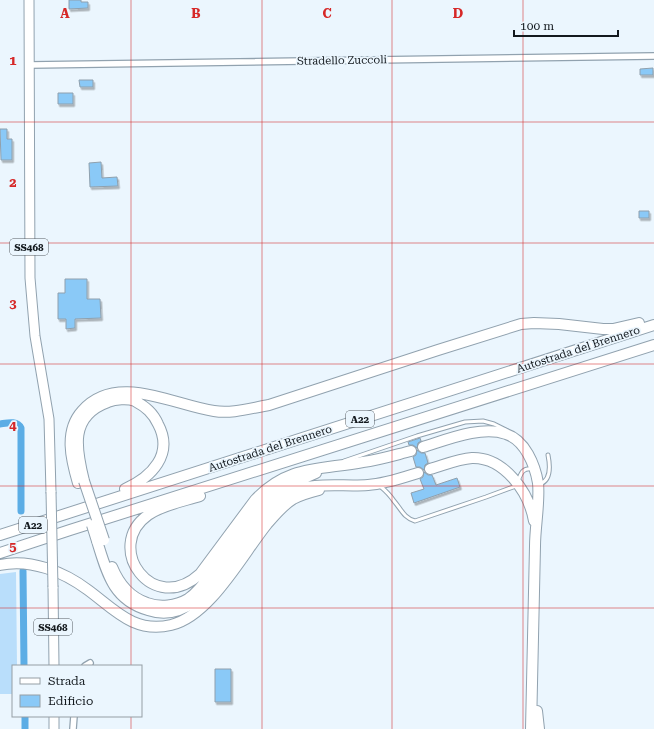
<svg xmlns="http://www.w3.org/2000/svg" width="654" height="729" viewBox="0 0 654 729" font-family="'Roboto Serif',serif">
  <defs>
    <filter id="shadow"><feDropShadow dx="1.5" dy="2.5" stdDeviation="0" flood-color="#0004"/></filter>
  </defs>
  <rect width="100%" height="100%" fill="#ebf6fe"/>
  <path fill="#b9defb" d="M16 572 17 666H13V694H0V574Z"/>
  <g fill="none" stroke-linecap="round" stroke-linejoin="round">
    <path stroke="#5cade5" stroke-width="7" d="M0 424C7 423 17 420 21 428V511
      M23 571 24 666
      M25 716V729"/>
  </g>
  <path fill="#8ac9f7" stroke="#8fa0ad" filter="url(#shadow)" d="M69 0H81V2H88V8L69 9Z
    M653 68V75H640V69Z
    M79 80H93V87H80Z
    M58 93H73V104H58Z
    M0 129H7V139H12V160H1Z
    M101 162 102 178 117 177 118 186 90 187 89 163Z
    M639 211H649V218H639Z
    M65 279H87V299H100L101 318 75 319V328L66 329V319H58V293H65Z
    M420 438 421 441 418 443 417 448 413 445H409L408 442Z
    M417 450 421 453H425L428 463 425 465 424 470 420 467H416L413 457 416 455Z
    M424 472 428 475H432L436 485 457 478 460 487 414 503 411 493 424 489 420 479 423 477Z
    M215 669H231V702H215Z"/>
  <g fill="none" stroke-linecap="round" stroke-linejoin="round">
    <g stroke="#91a2af" stroke-width="5">
      <path id="service" d="M344 461 417 436 465 422 483 421 494 424 506 430
        M518 481C521 473 523 467 533 469
        M540 484C552 480 550 465 548 455
        M380 486C386 491 390 495 394 501 401 509 404 518 415 521L486 497 516 486"/>
    </g>
    <g stroke="#91a2af" stroke-width="8">
      <path id="minor" d="M30 65 654 56
        M85 666 90 663
        M73 729 74 716"/>
    </g>
    <g stroke="#91a2af" stroke-width="11">
      <path id="primary" d="M29 0 30 278 35 336 49 419 51 492
        M53 587 54 666
        M54 716V729"/>
    </g>
    <g stroke="#91a2af" stroke-width="12">
      <path id="motorway" d="M423 447C446 440 482 425 506 434 525 440 535 465 538 483 540 501 535 527 535 546 534 607 532 668 531 729
        M430 469C444 465 458 459 472 458 504 457 529 492 534 521
        M84 481C76 449 69 416 108 402 115 399 128 398 135 401 146 407 153 413 158 424 174 454 152 477 125 489
        M78 483C71 459 64 431 82 411 116 372 173 405 214 411 232 414 251 408 269 405L438 350 521 324 534 323 559 324 603 329H613L639 323
        M200 496C184 501 162 505 148 515 103 547 153 617 200 574L255 500C288 465 320 470 363 462 379 460 395 455 411 451
        M0 535 654 325
        M97 541C107 573 113 600 148 610 187 623 211 586 231 559 241 544 252 530 264 516 271 507 277 499 288 493 313 481 342 487 368 485 385 484 402 478 418 473
        M0 553 70 530 654 345
        M0 565C30 558 64 572 88 590 114 609 134 634 171 625 210 616 242 555 267 524 275 515 283 505 293 499 301 495 311 492 319 490
        M112 567C119 584 129 597 147 603 160 608 176 606 188 599 200 591 208 578 216 567 230 547 243 526 260 508 275 491 295 482 316 473
        M537 711 539 729"/>
    </g>
    <use href="#service" stroke="#fff" stroke-width="3"/>
    <use href="#minor" stroke="#fff" stroke-width="5.5"/>
    <use href="#primary" stroke="#fff" stroke-width="9"/>
    <use href="#motorway" stroke="#fff" stroke-width="10"/>
    <g stroke="#91a2af" stroke-width="11" stroke-linecap="butt">
      <path id="primary-bridge" d="M51 492 53 587"/>
    </g>
    <g stroke="#91a2af" stroke-width="12" stroke-linecap="butt">
      <path id="motorway-bridge" d="M84 481 104 540
        M92 525 97 541"/>
    </g>
    <use href="#primary-bridge" stroke="#fff" stroke-width="9"/>
    <use href="#motorway-bridge" stroke="#fff" stroke-width="10"/>
  </g>
  <path fill="none" stroke="#d62828" stroke-width="1" stroke-opacity="0.55" d="M131 0V666M262 0V729M392 0V729M523 0V729M0 122H654M0 243H654M0 364H654M0 486H654M0 608H654M131 716V729"/>
  <g text-anchor="middle" stroke-width="3.5" stroke-linejoin="round" paint-order="stroke">
    <g fill="#ebf6fe" stroke="#545b61" stroke-width="1">
      <rect x="10" y="239" width="38" height="16" rx="3"/>
      <rect x="346" y="411" width="28" height="16" rx="3"/>
      <rect x="19" y="517" width="28" height="16" rx="3"/>
      <rect x="34" y="619" width="38" height="16" rx="3"/>
    </g>
    <g font-size="10" font-weight="bold" fill="#13191e">
      <text x="29" y="251">SS468</text>
      <text x="360" y="423">A22</text>
      <text x="33" y="529">A22</text>
      <text x="53" y="631">SS468</text>
    </g>
    <g font-size="11" fill="#13191e" stroke="#ebf6fe">
      <text transform="translate(342 60) rotate(-1)" y="4">Stradello Zuccoli</text>
      <text transform="translate(578 349) rotate(-18)" y="4">Autostrada del Brennero</text>
      <text transform="translate(270 448) rotate(-18)" y="4">Autostrada del Brennero</text>
    </g>
  </g>
  <g font-size="13" text-anchor="middle" font-weight="bold" fill="#d62828" stroke="#ebf6fe" stroke-width="3.5" stroke-linejoin="round" paint-order="stroke">
    <text x="65" y="18">A</text>
    <text x="196" y="18">B</text>
    <text x="327" y="18">C</text>
    <text x="458" y="18">D</text>
    <text x="13" y="65">1</text>
    <text x="13" y="187">2</text>
    <text x="13" y="308">3</text>
    <text x="13" y="430">4</text>
    <text x="13" y="551">5</text>
  </g>
  <rect x="12" y="665" width="130" height="52" fill="#ebf6fe" stroke="#959ea4"/>
  <rect x="20" y="678" width="20" height="6" fill="#ffffff" stroke="#959ea4"/>
  <text x="48" y="685" font-size="12" fill="#13191e">Strada</text>
  <rect x="20" y="695" width="20" height="12" fill="#8ac9f7" stroke="#959ea4"/>
  <text x="48" y="705" font-size="12" fill="#13191e">Edificio</text>
  <path d="M514 30v6h104v-6" fill="none" stroke="#13191e" stroke-width="2"/>
  <text x="520" y="30" font-size="12" fill="#13191e" stroke="#ebf6fe" stroke-width="3" paint-order="stroke">100 m</text>
</svg>
